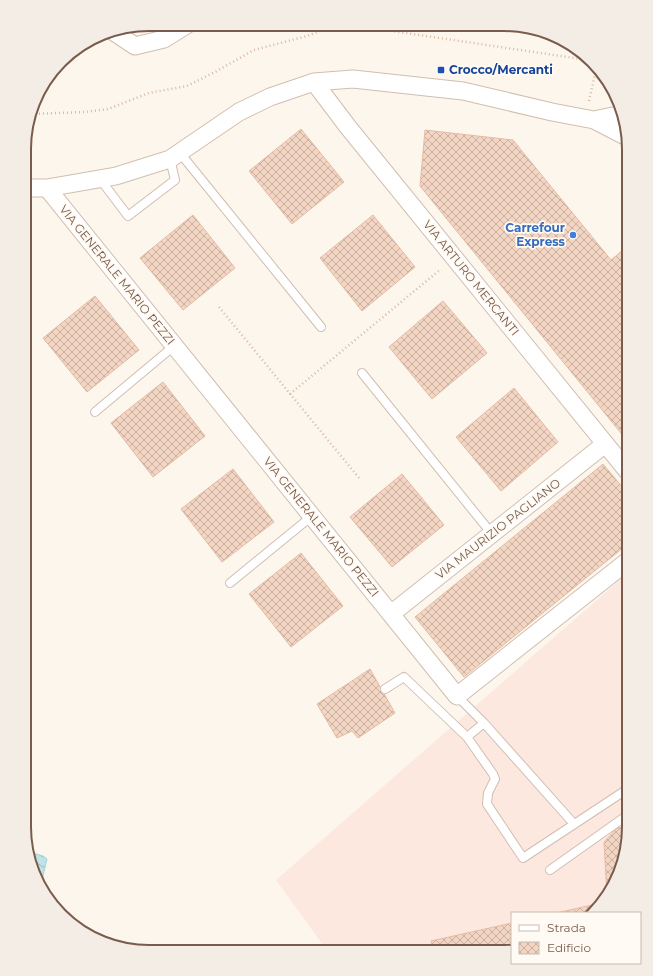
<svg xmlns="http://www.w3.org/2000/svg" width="653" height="976" viewBox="0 0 653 976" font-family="Montserrat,sans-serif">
  <defs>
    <pattern id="water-waves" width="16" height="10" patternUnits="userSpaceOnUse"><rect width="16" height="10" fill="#bfe3e8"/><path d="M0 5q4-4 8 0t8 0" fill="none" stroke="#a0bbbe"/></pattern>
    <pattern id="building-cross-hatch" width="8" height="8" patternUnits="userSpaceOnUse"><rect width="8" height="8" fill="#f3d5c3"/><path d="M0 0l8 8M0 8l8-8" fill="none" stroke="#cab0a1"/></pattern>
  </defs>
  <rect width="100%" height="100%" fill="#fdf6ec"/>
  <path fill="#fde8e0" d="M629 572V835L622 867 603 903 590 913H512V950L504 952H328L276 880Z"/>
  <path fill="url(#water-waves)" stroke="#a5d3da" d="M29 852 43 856 47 859 41 884 34 875Z"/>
  <path fill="url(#building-cross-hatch)" stroke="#e6bba3" d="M301 129 344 182 292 224 249 171Z
    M425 130 513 140 611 260 629 245V443L420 186Z
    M193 215 235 268 183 310 140 258Z
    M373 215 415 267 362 311 320 258Z
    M95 296 139 350 87 392 43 338Z
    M443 301 487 353 432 399 389 347Z
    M163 382 205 436 153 477 111 423Z
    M514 388 558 442 501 491 456 437Z
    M603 464 629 495V543L464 677 415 617Z
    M233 469 274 522 222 562 181 509Z
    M402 474 444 525 392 567 350 517Z
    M301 553 343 606 291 647 249 594Z
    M629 611V627L621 616Z
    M370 669 395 713 358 738 352 731 337 738 317 704Z
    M629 827V835L622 867 607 896 604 842 617 828Z
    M601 903 602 904 590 913H556Z
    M512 923V950L504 952H434L431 941Z"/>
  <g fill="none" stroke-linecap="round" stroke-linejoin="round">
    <g stroke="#d1beb0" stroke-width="10">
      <path id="service" d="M180 153 321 327
        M100 179 128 216 175 180 170 159
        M362 373 492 534
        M95 412 174 346
        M230 583 312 516
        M385 689 404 677 467 737
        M457 696 484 723 574 824
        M484 723 467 737 493 774 495 779 488 793 487 804 523 858 629 788
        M550 870 629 814"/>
    </g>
    <g stroke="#d1beb0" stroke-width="19">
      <path id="minor" d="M111 30 135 46 164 39 188 24
        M314 82 348 127 629 473
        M594 120 622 114
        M25 188H47L116 176 170 159 239 112 270 97 314 82 353 79 463 91 552 112 594 120 627 137
        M47 188 457 696 629 560
        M391 614 605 444"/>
    </g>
    <path stroke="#d9b8a5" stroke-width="2.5" stroke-dasharray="1 3" stroke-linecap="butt" d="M589 101 596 70
      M31 114 85 112 108 109 149 93 187 86 215 72 254 50 307 36 328 28 365 27 588 60
      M219 307 359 478
      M290 394 441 269"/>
    <use href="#service" stroke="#fff" stroke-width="8"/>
    <use href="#minor" stroke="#fff" stroke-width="17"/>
  </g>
  <rect fill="#1a4fb4" stroke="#fffaf3" stroke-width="1.5" x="437" y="66" width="8" height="8" rx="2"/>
  <circle fill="#3f7fe0" stroke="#fffaf3" stroke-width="1.5" cx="573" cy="235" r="4"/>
  <g text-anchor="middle" stroke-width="3.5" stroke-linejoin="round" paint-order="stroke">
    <g font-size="12" font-weight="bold" fill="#164399" stroke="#fffaf3" text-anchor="start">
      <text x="449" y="74">Crocco/Mercanti</text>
    </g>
    <g font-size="12" font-weight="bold" fill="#366cbe" stroke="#fffaf3" text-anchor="end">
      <text x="565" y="232">Carrefour<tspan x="565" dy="14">Express</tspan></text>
    </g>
    <g font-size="12" fill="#7a5c4d" stroke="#fffaf3">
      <text transform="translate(117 275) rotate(51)" y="4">VIA GENERALE MARIO PEZZI</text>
      <text transform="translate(471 278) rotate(51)" y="4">VIA ARTURO MERCANTI</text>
      <text transform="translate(321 527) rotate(51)" y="4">VIA GENERALE MARIO PEZZI</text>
      <text transform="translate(498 529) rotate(-38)" y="4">VIA MAURIZIO PAGLIANO</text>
    </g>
  </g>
  <path d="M0 0H653V976H0ZM149 31H504A118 118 0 0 1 622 149V827A118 118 0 0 1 504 945H149A118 118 0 0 1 31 827V149A118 118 0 0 1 149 31Z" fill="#f4ede6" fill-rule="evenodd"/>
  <path fill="none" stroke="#7a5c4d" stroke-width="2" d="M149 31H504A118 118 0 0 1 622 149V827A118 118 0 0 1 504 945H149A118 118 0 0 1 31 827V149A118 118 0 0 1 149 31Z"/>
  <rect x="511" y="912" width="130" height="52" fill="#fffaf3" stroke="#cabbb1"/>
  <rect x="519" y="925" width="20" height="6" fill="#ffffff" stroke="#cabbb1"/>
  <text x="547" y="932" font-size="12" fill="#7a5c4d">Strada</text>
  <rect x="519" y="942" width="20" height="12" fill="url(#building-cross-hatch)" stroke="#cabbb1"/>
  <text x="547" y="952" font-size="12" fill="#7a5c4d">Edificio</text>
</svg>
